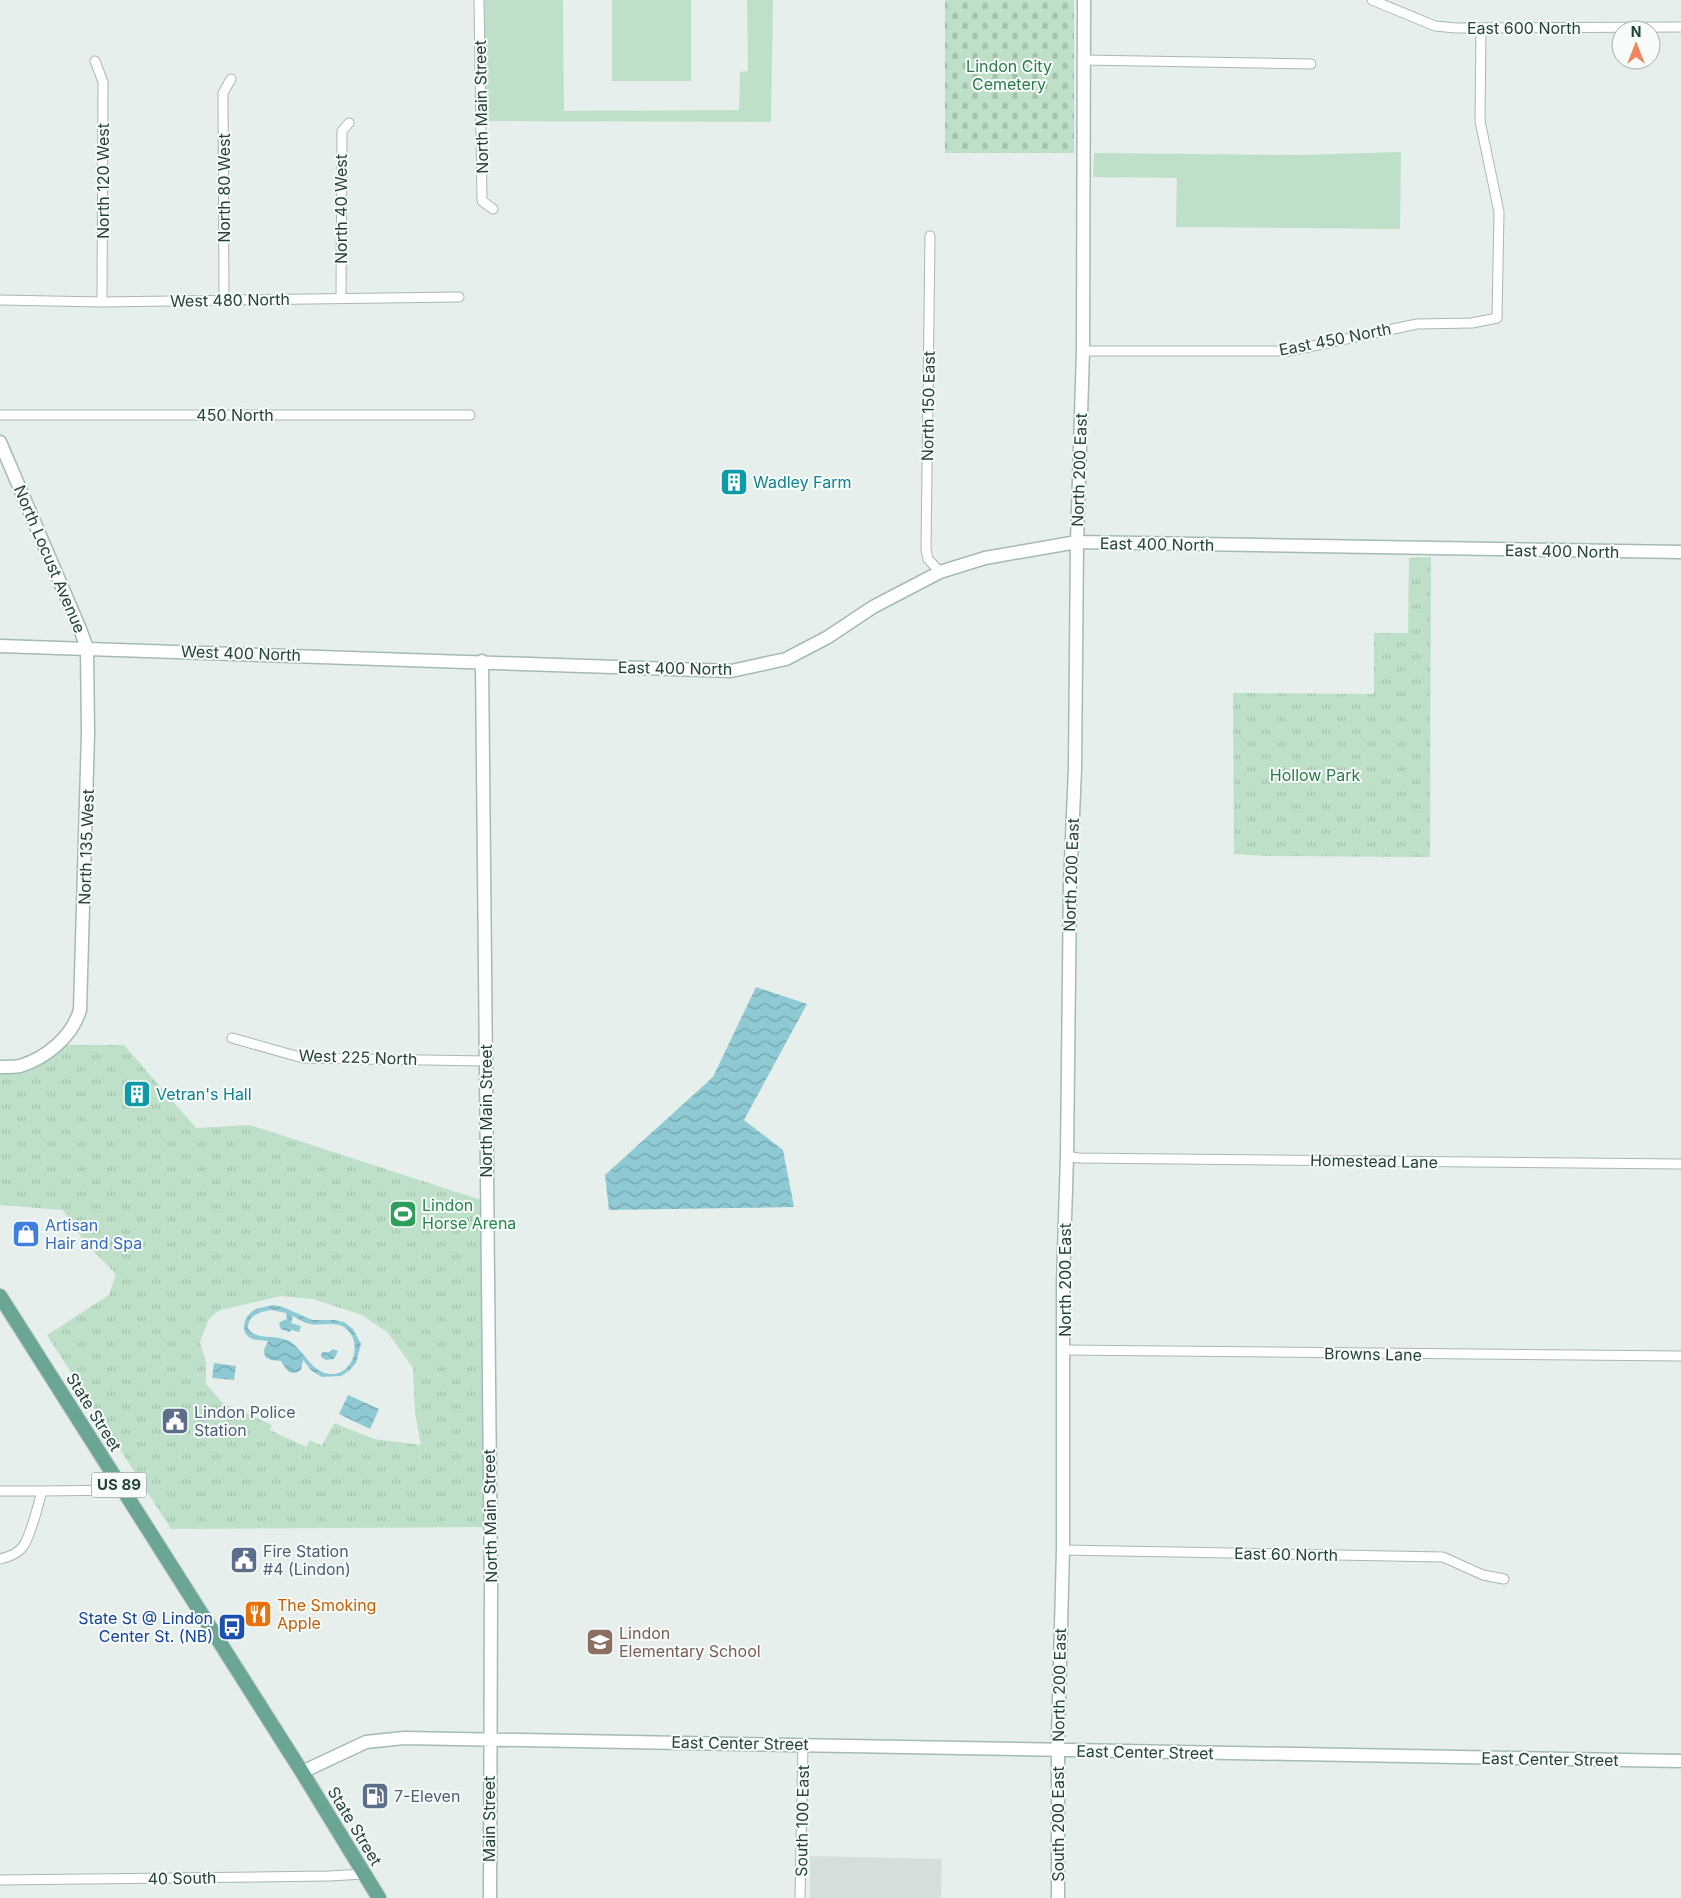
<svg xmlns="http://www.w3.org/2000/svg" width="1681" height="1898" viewBox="0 0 1681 1898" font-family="Inter,sans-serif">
  <defs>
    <pattern id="cemetery-stones" width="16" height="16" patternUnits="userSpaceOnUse" patternTransform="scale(1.25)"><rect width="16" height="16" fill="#bfe0c8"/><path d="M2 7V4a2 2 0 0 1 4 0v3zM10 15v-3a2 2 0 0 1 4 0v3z" fill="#a4c1ad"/></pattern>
    <pattern id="park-tufts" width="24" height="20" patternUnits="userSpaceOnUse" patternTransform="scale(1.25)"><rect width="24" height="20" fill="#bfe0c8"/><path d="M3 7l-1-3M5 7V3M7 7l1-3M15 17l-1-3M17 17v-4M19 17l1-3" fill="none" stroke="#a4c1ad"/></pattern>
    <pattern id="water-waves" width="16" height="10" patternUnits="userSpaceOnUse" patternTransform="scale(1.25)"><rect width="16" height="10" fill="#8ec9d4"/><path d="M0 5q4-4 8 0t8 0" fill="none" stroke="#74a5ad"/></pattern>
  </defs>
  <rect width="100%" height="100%" fill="#e6efeb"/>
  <path fill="#d4dfda" d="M810 1856 942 1859 941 1898H810Z"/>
  <path fill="#bfe0c8" d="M483 0H563L564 111 739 110 740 72 748 71 747 0H773L771 122 485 121Z
    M612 0H691V81H612Z
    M1401 152 1400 229 1176 227 1177 178 1093 177 1094 153 1299 155Z"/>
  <path fill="url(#cemetery-stones)" d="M945 0H1074V153H945Z"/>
  <path fill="url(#park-tufts)" fill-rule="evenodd" d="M1431 557 1430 857 1268 856 1234 854 1233 693 1374 694V633H1408L1409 558Z
    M64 1045H124L196 1128 250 1125 487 1202 490 1527 171 1529 47 1335 109 1295 116 1274 86 1244 63 1210 0 1205V1073ZM281 1296 313 1299 362 1315 388 1333 413 1368 415 1413 421 1445 374 1439 334 1423 322 1446 310 1440 306 1447 270 1430 272 1425 223 1403 206 1384V1362L200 1342 208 1321 214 1314 221 1310Z"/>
  <path fill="url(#water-waves)" fill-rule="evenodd" d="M756 987 807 1004 744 1120 783 1150 794 1207 609 1210 605 1175 713 1077Z
    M273 1305 283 1307 312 1320H334L344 1322 353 1329 361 1344 356 1363 349 1371 341 1376 322 1377 312 1371 303 1360 301 1370C290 1377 286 1370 281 1361L271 1360 265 1357 264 1350 268 1341C263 1340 258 1341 253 1339 239 1334 243 1317 254 1310 259 1307 266 1307 273 1305ZM271 1310 286 1313 287 1319 280 1322 279 1325 281 1329 289 1332 292 1330 299 1332 301 1326 291 1323 293 1316C298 1319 304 1323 310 1324 321 1326 334 1321 344 1327 364 1340 354 1376 330 1374 310 1372 305 1350 289 1341 275 1334 254 1341 248 1328 248 1315 260 1312 271 1310Z
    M333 1349 338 1351 334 1359 326 1360 321 1357 322 1352H329Z
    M214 1363 236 1366 234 1380 212 1378Z
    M348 1395 379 1409 370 1429 339 1414Z"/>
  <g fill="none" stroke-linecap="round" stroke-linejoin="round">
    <g stroke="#a8b8b2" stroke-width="11">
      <path id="street" d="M479 0 482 201 493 209
        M1372 0 1435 26 1456 28 1681 27
        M1083 60 1311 64
        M95 61 103 82 102 302
        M930 236 926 549 928 559 940 572
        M341 298 342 131 349 123
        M0 300 102 302 459 297
        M224 300 223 93 231 79
        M1083 351H1289L1417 324 1472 323 1497 318 1499 212 1480 121 1481 28
        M0 415H470
        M232 1038 303 1058 486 1061
        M1067 1156 1078 1158 1681 1164
        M1064 1350 1681 1356
        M0 1491H42C38 1505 32 1532 24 1545 19 1553 9 1557 0 1559
        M42 1491 123 1490
        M1063 1550 1443 1557 1483 1575 1504 1579
        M0 1880 329 1876 364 1874
        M800 1898 803 1744"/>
    </g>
    <g stroke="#a4bbb3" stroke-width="15">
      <path id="secondary" d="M0 442 80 629 87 648 88 733 80 1010C72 1037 46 1058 20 1066 14 1067 6 1067 0 1067
        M0 646 731 671 786 659 828 637 873 607 940 572 985 558 1077 542 1681 552
        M482 661 491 1584 490 1898
        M302 1772 366 1742 404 1738 1681 1761
        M1058 1898V1738L1063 1550V1283L1067 1156 1070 884 1075 769 1077 542 1083 351 1084 0"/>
    </g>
    <g stroke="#c2cac8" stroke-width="16">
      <path id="primary" d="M0 1296 302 1772 379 1898"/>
    </g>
    <use href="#street" stroke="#fff" stroke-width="9"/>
    <use href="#secondary" stroke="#fff" stroke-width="12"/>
    <use href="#primary" stroke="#6aa596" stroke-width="14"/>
  </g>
  <defs>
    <g id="building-square" transform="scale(1.4375)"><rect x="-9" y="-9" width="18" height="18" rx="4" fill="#0f9aa8" stroke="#f7fbf9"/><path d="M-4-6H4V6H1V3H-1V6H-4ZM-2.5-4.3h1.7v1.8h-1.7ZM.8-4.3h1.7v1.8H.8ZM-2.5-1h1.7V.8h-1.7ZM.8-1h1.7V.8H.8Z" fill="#fff"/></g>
    <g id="stadium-square" transform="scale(1.4375)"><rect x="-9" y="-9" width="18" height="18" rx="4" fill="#2e9e5b" stroke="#f7fbf9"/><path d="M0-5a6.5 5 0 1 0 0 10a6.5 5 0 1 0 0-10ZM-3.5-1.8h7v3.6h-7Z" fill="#fff"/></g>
    <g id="shop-square" transform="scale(1.4375)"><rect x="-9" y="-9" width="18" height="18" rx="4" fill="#3f7fe0" stroke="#f7fbf9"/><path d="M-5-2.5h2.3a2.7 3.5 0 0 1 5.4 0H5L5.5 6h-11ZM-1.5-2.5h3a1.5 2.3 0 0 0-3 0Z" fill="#fff"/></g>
    <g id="civic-square" transform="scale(1.4375)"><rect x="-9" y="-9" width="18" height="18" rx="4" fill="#5c6f8a" stroke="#f7fbf9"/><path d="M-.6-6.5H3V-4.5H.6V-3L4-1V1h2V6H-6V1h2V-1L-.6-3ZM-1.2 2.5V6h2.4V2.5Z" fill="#fff"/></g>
    <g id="restaurant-square" transform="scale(1.4375)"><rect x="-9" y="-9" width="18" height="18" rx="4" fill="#e8710a" stroke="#f7fbf9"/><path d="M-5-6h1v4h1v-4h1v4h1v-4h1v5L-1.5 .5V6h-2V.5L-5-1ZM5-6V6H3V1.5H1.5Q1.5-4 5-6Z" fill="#fff"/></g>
    <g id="bus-square" transform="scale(1.4375)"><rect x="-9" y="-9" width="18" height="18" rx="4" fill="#1a4fb4" stroke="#f7fbf9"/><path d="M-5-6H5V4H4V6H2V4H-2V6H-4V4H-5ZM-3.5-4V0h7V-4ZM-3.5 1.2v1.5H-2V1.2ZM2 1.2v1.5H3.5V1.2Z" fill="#fff"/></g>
    <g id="school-square" transform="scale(1.4375)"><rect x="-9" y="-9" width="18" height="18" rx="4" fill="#8d6e63" stroke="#f7fbf9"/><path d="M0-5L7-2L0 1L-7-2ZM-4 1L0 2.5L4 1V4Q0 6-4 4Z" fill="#fff"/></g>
    <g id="fuel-square" transform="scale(1.4375)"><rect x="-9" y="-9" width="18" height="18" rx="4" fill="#5c6f8a" stroke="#f7fbf9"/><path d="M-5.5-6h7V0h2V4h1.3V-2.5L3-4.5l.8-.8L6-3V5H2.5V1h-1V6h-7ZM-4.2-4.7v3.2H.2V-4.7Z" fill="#fff"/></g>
  </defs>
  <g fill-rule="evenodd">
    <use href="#building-square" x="734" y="482"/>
    <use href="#building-square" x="137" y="1094"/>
    <use href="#stadium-square" x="403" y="1214"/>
    <use href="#shop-square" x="26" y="1234"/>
    <use href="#civic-square" x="175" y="1421"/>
    <use href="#civic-square" x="244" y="1560"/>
    <use href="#restaurant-square" x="258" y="1614"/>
    <use href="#bus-square" x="232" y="1627"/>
    <use href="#school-square" x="600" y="1642"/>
    <use href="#fuel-square" x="375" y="1796"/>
  </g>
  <g text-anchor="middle" stroke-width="4" stroke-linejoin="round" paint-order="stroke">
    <rect fill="#f7fbf9" stroke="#637a73" stroke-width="1" x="91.5" y="1472.5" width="55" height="25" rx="4"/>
    <g font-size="15" font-weight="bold" fill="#24423a">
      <text x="119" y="1490">US 89</text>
    </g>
    <g font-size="16" fill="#24423a" stroke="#f7fbf9">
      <text x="1524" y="34">East 600 North</text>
      <text transform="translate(481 107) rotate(-91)" y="6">North Main Street</text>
      <text transform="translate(103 181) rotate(-90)" y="6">North 120 West</text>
      <text transform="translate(224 188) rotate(-90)" y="6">North 80 West</text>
      <text transform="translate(341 209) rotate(-90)" y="6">North 40 West</text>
      <text transform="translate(230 300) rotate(-1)" y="6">West 480 North</text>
      <text transform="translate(1335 339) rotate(-11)" y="6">East 450 North</text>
      <text transform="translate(928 406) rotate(-89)" y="6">North 150 East</text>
      <text x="235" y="421">450 North</text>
      <text transform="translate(1079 470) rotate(-88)" y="6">North 200 East</text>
      <text transform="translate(1157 544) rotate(1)" y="6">East 400 North</text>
      <text transform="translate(1562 551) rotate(1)" y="6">East 400 North</text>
      <text transform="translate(50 559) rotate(67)" y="6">North Locust Avenue</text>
      <text transform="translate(241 653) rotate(2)" y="6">West 400 North</text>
      <text transform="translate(675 668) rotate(1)" y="6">East 400 North</text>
      <text transform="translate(86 847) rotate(-88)" y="6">North 135 West</text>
      <text transform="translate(1071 875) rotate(-88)" y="6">North 200 East</text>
      <text transform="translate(358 1057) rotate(2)" y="6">West 225 North</text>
      <text transform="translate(486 1111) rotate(-90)" y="6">North Main Street</text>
      <text transform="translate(1374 1161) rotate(1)" y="6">Homestead Lane</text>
      <text transform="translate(1065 1280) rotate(-90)" y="6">North 200 East</text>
      <text transform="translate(1373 1354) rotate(1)" y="6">Browns Lane</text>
      <text transform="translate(94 1412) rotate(58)" y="6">State Street</text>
      <text transform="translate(490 1516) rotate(-91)" y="6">North Main Street</text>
      <text transform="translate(1286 1554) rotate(1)" y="6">East 60 North</text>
      <text transform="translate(1059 1685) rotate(-89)" y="6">North 200 East</text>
      <text transform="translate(740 1743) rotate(1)" y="6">East Center Street</text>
      <text transform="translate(1145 1752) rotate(1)" y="6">East Center Street</text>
      <text transform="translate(1550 1759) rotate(1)" y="6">East Center Street</text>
      <text transform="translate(489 1819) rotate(-90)" y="6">Main Street</text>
      <text transform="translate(802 1821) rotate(-89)" y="6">South 100 East</text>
      <text transform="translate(1058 1824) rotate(-90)" y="6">South 200 East</text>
      <text transform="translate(355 1826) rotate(59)" y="6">State Street</text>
      <text transform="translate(182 1878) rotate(-1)" y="6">40 South</text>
    </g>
    <g font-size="16" fill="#2d7a4b" stroke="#f7fbf9">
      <text x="1009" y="72">Lindon City<tspan x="1009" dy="18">Cemetery</tspan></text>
      <text x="1315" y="781">Hollow Park</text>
    </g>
    <g font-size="16" fill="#0d838f" stroke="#f7fbf9" text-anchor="start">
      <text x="753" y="488">Wadley Farm</text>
      <text x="156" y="1100">Vetran's Hall</text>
    </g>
    <g font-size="16" fill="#27864d" stroke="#f7fbf9" text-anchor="start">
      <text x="422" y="1211">Lindon<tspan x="422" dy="18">Horse Arena</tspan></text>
    </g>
    <g font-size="16" fill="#366cbe" stroke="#f7fbf9" text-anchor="start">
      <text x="45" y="1231">Artisan<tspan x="45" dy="18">Hair and Spa</tspan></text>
    </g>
    <g font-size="16" fill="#4e5e75" stroke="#f7fbf9" text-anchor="start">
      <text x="194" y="1418">Lindon Police<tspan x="194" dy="18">Station</tspan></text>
      <text x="263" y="1557">Fire Station<tspan x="263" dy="18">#4 (Lindon)</tspan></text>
      <text x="394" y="1802">7-Eleven</text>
    </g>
    <g font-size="16" fill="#c56008" stroke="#f7fbf9" text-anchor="start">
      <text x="277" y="1611">The Smoking<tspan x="277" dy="18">Apple</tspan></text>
    </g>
    <g font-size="16" fill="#164399" stroke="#f7fbf9" text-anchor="end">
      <text x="213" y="1624">State St @ Lindon<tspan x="213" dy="18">Center St. (NB)</tspan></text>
    </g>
    <g font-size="16" fill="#785e54" stroke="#f7fbf9" text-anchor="start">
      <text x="619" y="1639">Lindon<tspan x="619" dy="18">Elementary School</tspan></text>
    </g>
  </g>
  <g transform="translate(1636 45)"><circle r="24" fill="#f7fbf9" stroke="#a3b1ad"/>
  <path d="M0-4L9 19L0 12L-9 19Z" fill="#f4845f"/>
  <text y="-8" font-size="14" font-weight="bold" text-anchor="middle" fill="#24423a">N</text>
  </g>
</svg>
